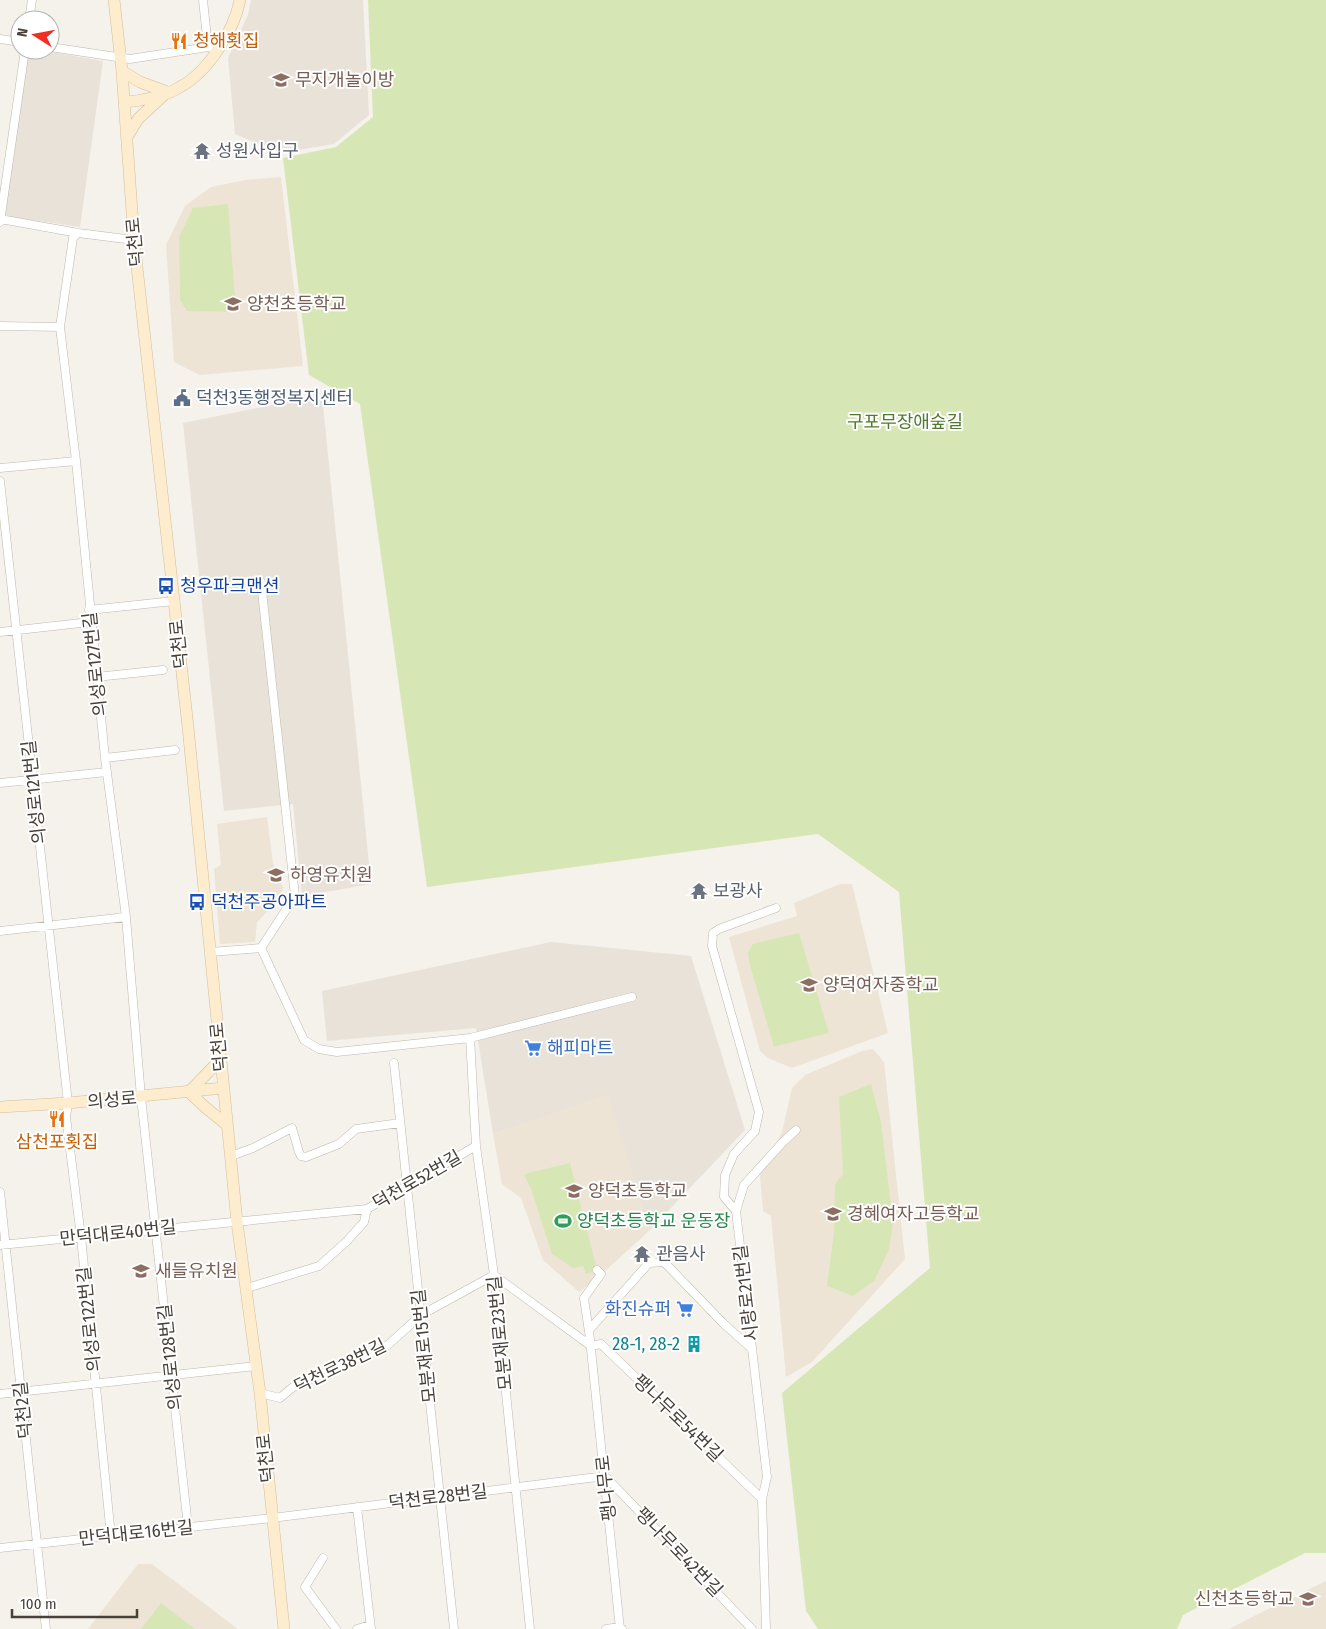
<svg xmlns="http://www.w3.org/2000/svg" width="1326" height="1629" viewBox="0 0 1326 1629" font-family="'Fira Sans Condensed','Noto Sans KR',sans-serif">
  <rect width="100%" height="100%" fill="#f5f1eb"/>
  <path fill="#e8e2d9" d="M251 0H363L369 115 334 144 280 153 235 134 228 58 248 15Z
    M30 50H40L103 61 80 227 5 216 28 51Z
    M322 395 371 884 302 896 293 804 224 811 183 423Z
    M551 942 691 956 745 1130 649 1231 608 1095 493 1134 476 1028 327 1041 322 991Z"/>
  <path fill="#ede4d5" d="M281 177 303 366 200 375 174 362 166 245 185 206 211 187 245 180Z
    M267 817 273 863 283 888 279 900 257 922 255 942 220 944 214 869 221 865 217 824Z
    M840 884H852L888 1033 792 1068 768 1058 760 1051 729 937 797 916 794 903Z
    M873 1049 884 1062 905 1259 812 1362 786 1377 771 1216 763 1211 760 1175 782 1132 792 1088 805 1075 862 1051Z
    M608 1094 649 1231 605 1271 579 1292 543 1260 521 1198 502 1184 493 1134Z
    M138 1564H152L238 1629H88Z
    M1326 1581V1629H1229L1254 1616Z"/>
  <path fill="#d6e7b5" d="M368 0H1326V1553H1305L1183 1615 1177 1629H818L806 1611 782 1393 930 1268 899 892 818 834 427 887 360 404 309 375 283 158 336 147 373 117Z
    M228 204 236 312 187 311 180 300 179 237 193 208Z
    M799 933 829 1033 774 1047 749 962 748 952 753 944Z
    M871 1084 881 1122 893 1222 889 1250 874 1281 853 1296 827 1286 834 1233 835 1184 843 1174 839 1097Z
    M570 1163 597 1270 586 1274 583 1266 573 1268 552 1254 531 1189 524 1175 528 1173Z
    M161 1603 195 1629H141Z"/>
  <g fill="none" stroke-linecap="round" stroke-linejoin="round">
    <g stroke="#c0b7ad" stroke-width="9">
      <path id="minor" d="M203 0 208 47
        M29 20 32 0
        M0 39 20 42
        M50 47 130 59 208 47 217 50
        M0 219 78 233 134 240
        M0 222 25 50
        M78 233 73 238 60 327 76 461 105 758 126 917 141 1097 188 1527
        M0 326 60 327
        M0 468 76 461
        M0 481 68 1103 66 1117 81 1237 111 1536
        M261 582 295 896 261 948
        M89 610 174 601
        M0 632 90 622
        M96 677 163 670
        M105 758 175 750
        M0 783 107 772
        M0 931 126 917
        M210 952 261 948 304 1040 319 1049 337 1052 470 1038 632 997
        M470 1038 476 1146 494 1275 530 1629
        M394 1063 454 1629
        M231 1156 253 1148 292 1128 299 1152 301 1156 306 1157 339 1144 356 1129 400 1123
        M0 1192 46 1629
        M736 1211 744 1185 783 1142 796 1130
        M0 1245 367 1209 476 1146
        M247 1288 319 1266 347 1241 364 1222 367 1209
        M589 1332 584 1298 601 1274 597 1270
        M591 1346 601 1344 762 1499
        M260 1393 280 1398 293 1387 388 1345 421 1315 494 1275 591 1346
        M0 1394 256 1366
        M357 1507 371 1629
        M0 1548 272 1518 605 1476 752 1629
        M323 1558 305 1587 336 1629
        M357 1629 370 1625
        M606 1629 620 1627 622 1629
        M620 1629 589 1330 649 1263 664 1262 723 1323 752 1349
        M766 1629 762 1499 767 1477 736 1211 724 1197 725 1175 734 1154 755 1131 759 1112 712 946 713 933 719 929 776 908"/>
    </g>
    <g stroke="#d3bf9c" stroke-width="12">
      <path id="secondary" d="M114 0 122 71 134 240 188 727 237 1222 260 1393 284 1629
        M122 71 140 82 167 92 138 119 127 137
        M125 102C141 101 166 96 180 87 208 72 234 31 240 0
        M220 1060 189 1092 205 1107 227 1125
        M0 1107 68 1103 223 1088"/>
    </g>
    <use href="#minor" stroke="#fff" stroke-width="8"/>
    <use href="#secondary" stroke="#fdeccd" stroke-width="11"/>
  </g>
  <defs>
    <g id="restaurant-bare" transform="scale(1.35)"><path d="M-5-6h1v4h1v-4h1v4h1v-4h1v5L-1.5 .5V6h-2V.5L-5-1ZM5-6V6H3V1.5H1.5Q1.5-4 5-6Z" fill="#e8710a" stroke="#fff" stroke-width="2.5" paint-order="stroke"/></g>
    <g id="school-bare" transform="scale(1.35)"><path d="M0-5L7-2L0 1L-7-2ZM-4 1L0 2.5L4 1V4Q0 6-4 4Z" fill="#8d6e63" stroke="#fff" stroke-width="2.5" paint-order="stroke"/></g>
    <g id="temple-bare" transform="scale(1.35)"><path d="M0-6L5-2H3V0L6.5 2.5H4V6H1.5V3h-3V6H-4V2.5H-6.5L-3 0V-2H-5Z" fill="#6b7280" stroke="#fff" stroke-width="2.5" paint-order="stroke"/></g>
    <g id="civic-bare" transform="scale(1.35)"><path d="M-.6-6.5H3V-4.5H.6V-3L4-1V1h2V6H-6V1h2V-1L-.6-3ZM-1.2 2.5V6h2.4V2.5Z" fill="#5c6f8a" stroke="#fff" stroke-width="2.5" paint-order="stroke"/></g>
    <g id="bus-bare" transform="scale(1.35)"><path d="M-5-6H5V4H4V6H2V4H-2V6H-4V4H-5ZM-3.5-4V0h7V-4ZM-3.5 1.2v1.5H-2V1.2ZM2 1.2v1.5H3.5V1.2Z" fill="#1a4fb4" stroke="#fff" stroke-width="2.5" paint-order="stroke"/></g>
    <g id="supermarket-bare" transform="scale(1.35)"><path d="M-6-5.5h2.5l.6 2H6L4.5 2H-2.5L-4.4-4H-6ZM-1.5 3.2a1.3 1.3 0 1 0 .1 0ZM3 3.2a1.3 1.3 0 1 0 .1 0Z" fill="#3f7fe0" stroke="#fff" stroke-width="2.5" paint-order="stroke"/></g>
    <g id="stadium-bare" transform="scale(1.35)"><path d="M0-5a6.5 5 0 1 0 0 10a6.5 5 0 1 0 0-10ZM-3.5-1.8h7v3.6h-7Z" fill="#2e9e5b" stroke="#fff" stroke-width="2.5" paint-order="stroke"/></g>
    <g id="building-bare" transform="scale(1.35)"><path d="M-4-6H4V6H1V3H-1V6H-4ZM-2.5-4.3h1.7v1.8h-1.7ZM.8-4.3h1.7v1.8H.8ZM-2.5-1h1.7V.8h-1.7ZM.8-1h1.7V.8H.8Z" fill="#0f9aa8" stroke="#fff" stroke-width="2.5" paint-order="stroke"/></g>
  </defs>
  <g fill-rule="evenodd">
    <use href="#restaurant-bare" x="179" y="41"/>
    <use href="#school-bare" x="281" y="80"/>
    <use href="#temple-bare" x="202" y="151"/>
    <use href="#school-bare" x="233" y="304"/>
    <use href="#civic-bare" x="182" y="398"/>
    <use href="#bus-bare" x="166" y="586"/>
    <use href="#school-bare" x="276" y="875"/>
    <use href="#temple-bare" x="699" y="891"/>
    <use href="#bus-bare" x="197" y="902"/>
    <use href="#school-bare" x="809" y="985"/>
    <use href="#supermarket-bare" x="533" y="1048"/>
    <use href="#restaurant-bare" x="57" y="1119"/>
    <use href="#school-bare" x="574" y="1191"/>
    <use href="#school-bare" x="833" y="1214"/>
    <use href="#stadium-bare" x="563" y="1221"/>
    <use href="#temple-bare" x="642" y="1254"/>
    <use href="#school-bare" x="141" y="1271"/>
    <use href="#supermarket-bare" x="685" y="1309"/>
    <use href="#building-bare" x="694" y="1344"/>
    <use href="#school-bare" x="1308" y="1599"/>
  </g>
  <g text-anchor="middle" stroke-width="4" stroke-linejoin="round" paint-order="stroke">
    <g font-size="18" fill="#c56008" stroke="#fff" text-anchor="start">
      <text x="193" y="47">청해횟집</text>
      <text x="57" y="1148" text-anchor="middle">삼천포횟집</text>
    </g>
    <g font-size="18" fill="#785e54" stroke="#fff" text-anchor="start">
      <text x="295" y="86">무지개놀이방</text>
      <text x="247" y="310">양천초등학교</text>
      <text x="290" y="881">하영유치원</text>
      <text x="823" y="991">양덕여자중학교</text>
      <text x="588" y="1197">양덕초등학교</text>
      <text x="847" y="1220">경혜여자고등학교</text>
      <text x="155" y="1277">새들유치원</text>
      <text x="1294" y="1605" text-anchor="end">신천초등학교</text>
    </g>
    <g font-size="18" fill="#5b616d" stroke="#fff" text-anchor="start">
      <text x="216" y="157">성원사입구</text>
      <text x="713" y="897">보광사</text>
      <text x="656" y="1260">관음사</text>
    </g>
    <g font-size="18" fill="#494139" stroke="#fff">
      <text transform="translate(135 242) rotate(-95)" y="6">덕천로</text>
      <text transform="translate(179 644) rotate(-96)" y="6">덕천로</text>
      <text transform="translate(95 664) rotate(-96)" y="6">의성로127번길</text>
      <text transform="translate(34 792) rotate(-96)" y="6">의성로121번길</text>
      <text transform="translate(219 1047) rotate(-95)" y="6">덕천로</text>
      <text transform="translate(112 1100) rotate(-5)" y="6">의성로</text>
      <text transform="translate(417 1180) rotate(-30)" y="6">덕천로52번길</text>
      <text transform="translate(118 1233) rotate(-6)" y="6">만덕대로40번길</text>
      <text transform="translate(746 1293) rotate(-97)" y="6">시랑로21번길</text>
      <text transform="translate(89 1319) rotate(-96)" y="6">의성로122번길</text>
      <text transform="translate(500 1333) rotate(-96)" y="6">모분재로23번길</text>
      <text transform="translate(424 1346) rotate(-96)" y="6">모분재로15번길</text>
      <text transform="translate(170 1357) rotate(-96)" y="6">의성로128번길</text>
      <text transform="translate(340 1366) rotate(-26)" y="6">덕천로38번길</text>
      <text transform="translate(23 1410) rotate(-96)" y="6">덕천2길</text>
      <text transform="translate(678 1418) rotate(44)" y="6">팽나무로54번길</text>
      <text transform="translate(266 1458) rotate(-96)" y="6">덕천로</text>
      <text transform="translate(606 1488) rotate(-96)" y="6">팽나무로</text>
      <text transform="translate(438 1497) rotate(-7)" y="6">덕천로28번길</text>
      <text transform="translate(136 1533) rotate(-6)" y="6">만덕대로16번길</text>
      <text transform="translate(679 1552) rotate(46)" y="6">팽나무로42번길</text>
    </g>
    <g font-size="18" fill="#4e5e75" stroke="#fff" text-anchor="start">
      <text x="196" y="404">덕천3동행정복지센터</text>
    </g>
    <g font-size="18" fill="#52792d" stroke="#fff">
      <text x="905" y="428">구포무장애숲길</text>
    </g>
    <g font-size="18" fill="#164399" stroke="#fff" text-anchor="start">
      <text x="180" y="592">청우파크맨션</text>
      <text x="211" y="908">덕천주공아파트</text>
    </g>
    <g font-size="18" fill="#366cbe" stroke="#fff" text-anchor="start">
      <text x="547" y="1054">해피마트</text>
      <text x="671" y="1315" text-anchor="end">화진슈퍼</text>
    </g>
    <g font-size="18" fill="#27864d" stroke="#fff" text-anchor="start">
      <text x="577" y="1227">양덕초등학교 운동장</text>
    </g>
    <g font-size="18" fill="#0d838f" stroke="#fff" text-anchor="end">
      <text x="680" y="1350">28-1, 28-2</text>
    </g>
  </g>
  <g transform="translate(35 35) rotate(281)"><circle r="24" fill="#ffffff" stroke="#b6b3b0"/>
  <path d="M0-4L9 19L0 12L-9 19Z" fill="#f22e24"/>
  <text y="-8" font-size="14" font-weight="bold" text-anchor="middle" fill="#494139">N</text>
  </g>
  <path d="M12 1609v8h125v-8" fill="none" stroke="#494139" stroke-width="2.5"/>
  <text x="20" y="1609" font-size="15" fill="#494139" stroke="#ffffff" stroke-width="4" paint-order="stroke">100 m</text>
</svg>
